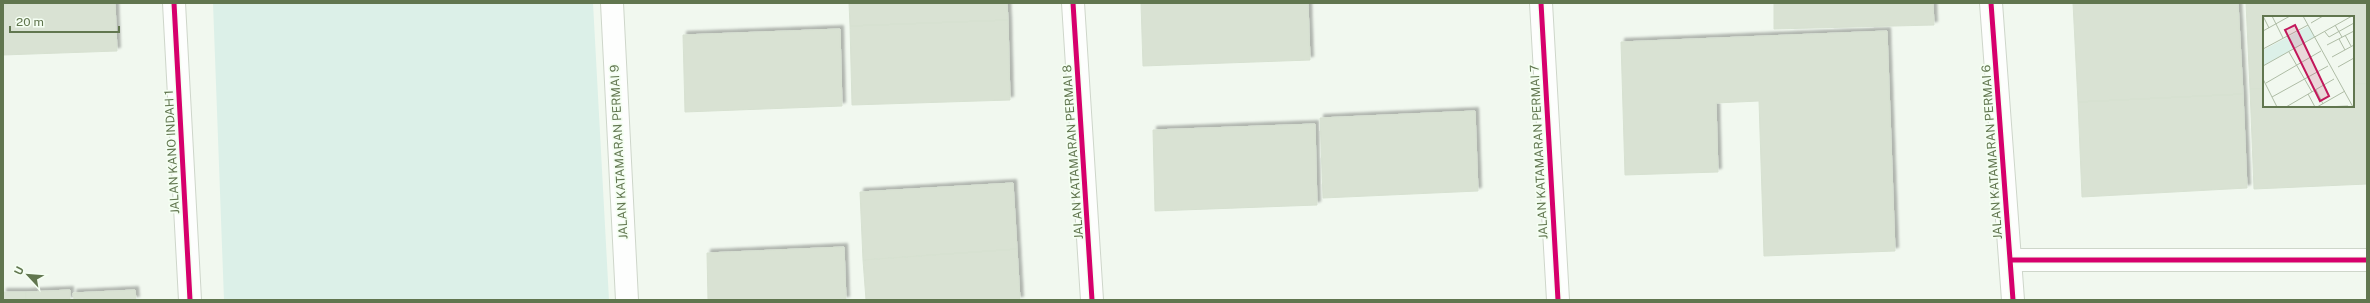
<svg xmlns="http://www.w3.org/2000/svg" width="2370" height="303" viewBox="0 0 2370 303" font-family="'Public Sans',sans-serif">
  <defs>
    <filter id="shadow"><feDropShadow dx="3.5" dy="-3.5" stdDeviation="1" flood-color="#0004"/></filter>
  </defs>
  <rect width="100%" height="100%" fill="#f1f8ef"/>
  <path fill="#dcf0e8" d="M213 3H593L609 300H224Z"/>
  <path fill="#d9e2d3" stroke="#d7e1d1" filter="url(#shadow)" d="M3 3H115L117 51 3 55Z
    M849 3H1007L1008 20 850 26Z
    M1141 3H1308L1310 60 1143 66Z
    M1774 3H1933L1934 25 1774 29Z
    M2073 3H2238L2243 94 2078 102Z
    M2246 3H2367V84H2353V17H2264V89H2250Z
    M1008 20 1010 100 852 105 850 26Z
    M840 29 842 106 685 112 683 35Z
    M1887 31 1895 251 1764 256 1759 101 1716 103 1718 172 1625 175 1621 42Z
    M2353 84H2367V184L2254 189 2250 89H2264V106H2353Z
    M2243 94 2247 188 2082 197 2078 102Z
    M1475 111 1478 191 1323 198 1320 118Z
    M1315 124 1317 205 1155 211 1153 130Z
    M1013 183 1017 249 863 260 860 192Z
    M844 247 846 300H708L707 253Z
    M1017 249 1020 300H866L863 260Z
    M70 290V300H26V292Z
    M135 290 136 300H74L73 293Z
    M3 292H26V300H3Z"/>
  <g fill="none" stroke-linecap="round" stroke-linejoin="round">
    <g stroke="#ced6ca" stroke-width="24">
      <path id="street" d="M174 3 190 300
        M612 3 627 300
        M1073 3 1092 300
        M1541 3 1558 300
        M1991 3 2013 300
        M2011 260H2367"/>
    </g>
    <use href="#street" stroke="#fdfefd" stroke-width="22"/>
    <g stroke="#f4fef2" stroke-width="8">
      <path id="cycleway" d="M174 3 190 300
        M1073 3 1092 300
        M1541 3 1558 300
        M1991 3 2013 300
        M2011 260H2367"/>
    </g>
    <use href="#cycleway" stroke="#d6006c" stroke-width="5"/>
  </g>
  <g text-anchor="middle" stroke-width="3.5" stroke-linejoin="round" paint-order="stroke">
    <g font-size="12" fill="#61764f" stroke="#f4fef2">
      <text transform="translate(172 152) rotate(-93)" y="4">JALAN KANO INDAH 1</text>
      <text transform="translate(619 152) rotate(-93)" y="4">JALAN KATAMARAN PERMAI 9</text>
      <text transform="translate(1073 152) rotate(-94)" y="4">JALAN KATAMARAN PERMAI 8</text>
      <text transform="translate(1539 152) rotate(-93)" y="4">JALAN KATAMARAN PERMAI 7</text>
      <text transform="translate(1992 152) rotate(-94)" y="4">JALAN KATAMARAN PERMAI 6</text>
    </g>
  </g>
  <g transform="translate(2263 16)">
    <rect width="91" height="91" fill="#f1f8ef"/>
    <path d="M46 10 52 21 0 50V34Z" fill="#dcf0e8"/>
    <path fill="none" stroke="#aebca5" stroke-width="1" d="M0 0 6 12M9 0 20 22M40 0 90 91M48 7 60 0M72 9 79 21M0 15 27 0M62 16 66 21 91 7M82 19 88 30M76 23 82 34M64 29 91 15M0 33 45 9M26 36 49 76M69 41 91 29M0 50 89 0M75 51 91 42M0 63 14 91M3 67 58 35M53 74 60 88M45 78 52 91M9 81 65 50M23 91 71 63M54 91 82 75M61 91 85 90"/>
    <path fill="#c2185b" fill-opacity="0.15" stroke="#c2185b" stroke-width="2" d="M32 9 66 80 57 85 22 14Z"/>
    <rect width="91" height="91" fill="none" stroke="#61764f" stroke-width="2"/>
  </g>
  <rect width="2370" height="303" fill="none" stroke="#61764f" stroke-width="8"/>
  <g transform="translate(28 275) rotate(296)" stroke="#f4fef2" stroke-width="3" paint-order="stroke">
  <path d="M0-3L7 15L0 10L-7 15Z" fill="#61764f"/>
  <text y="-6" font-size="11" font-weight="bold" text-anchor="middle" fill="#61764f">U</text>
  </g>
  <path d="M10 26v6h109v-6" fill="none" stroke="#61764f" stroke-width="2"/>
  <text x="16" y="26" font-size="12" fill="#61764f" stroke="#f4fef2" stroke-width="3" paint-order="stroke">20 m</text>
</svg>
